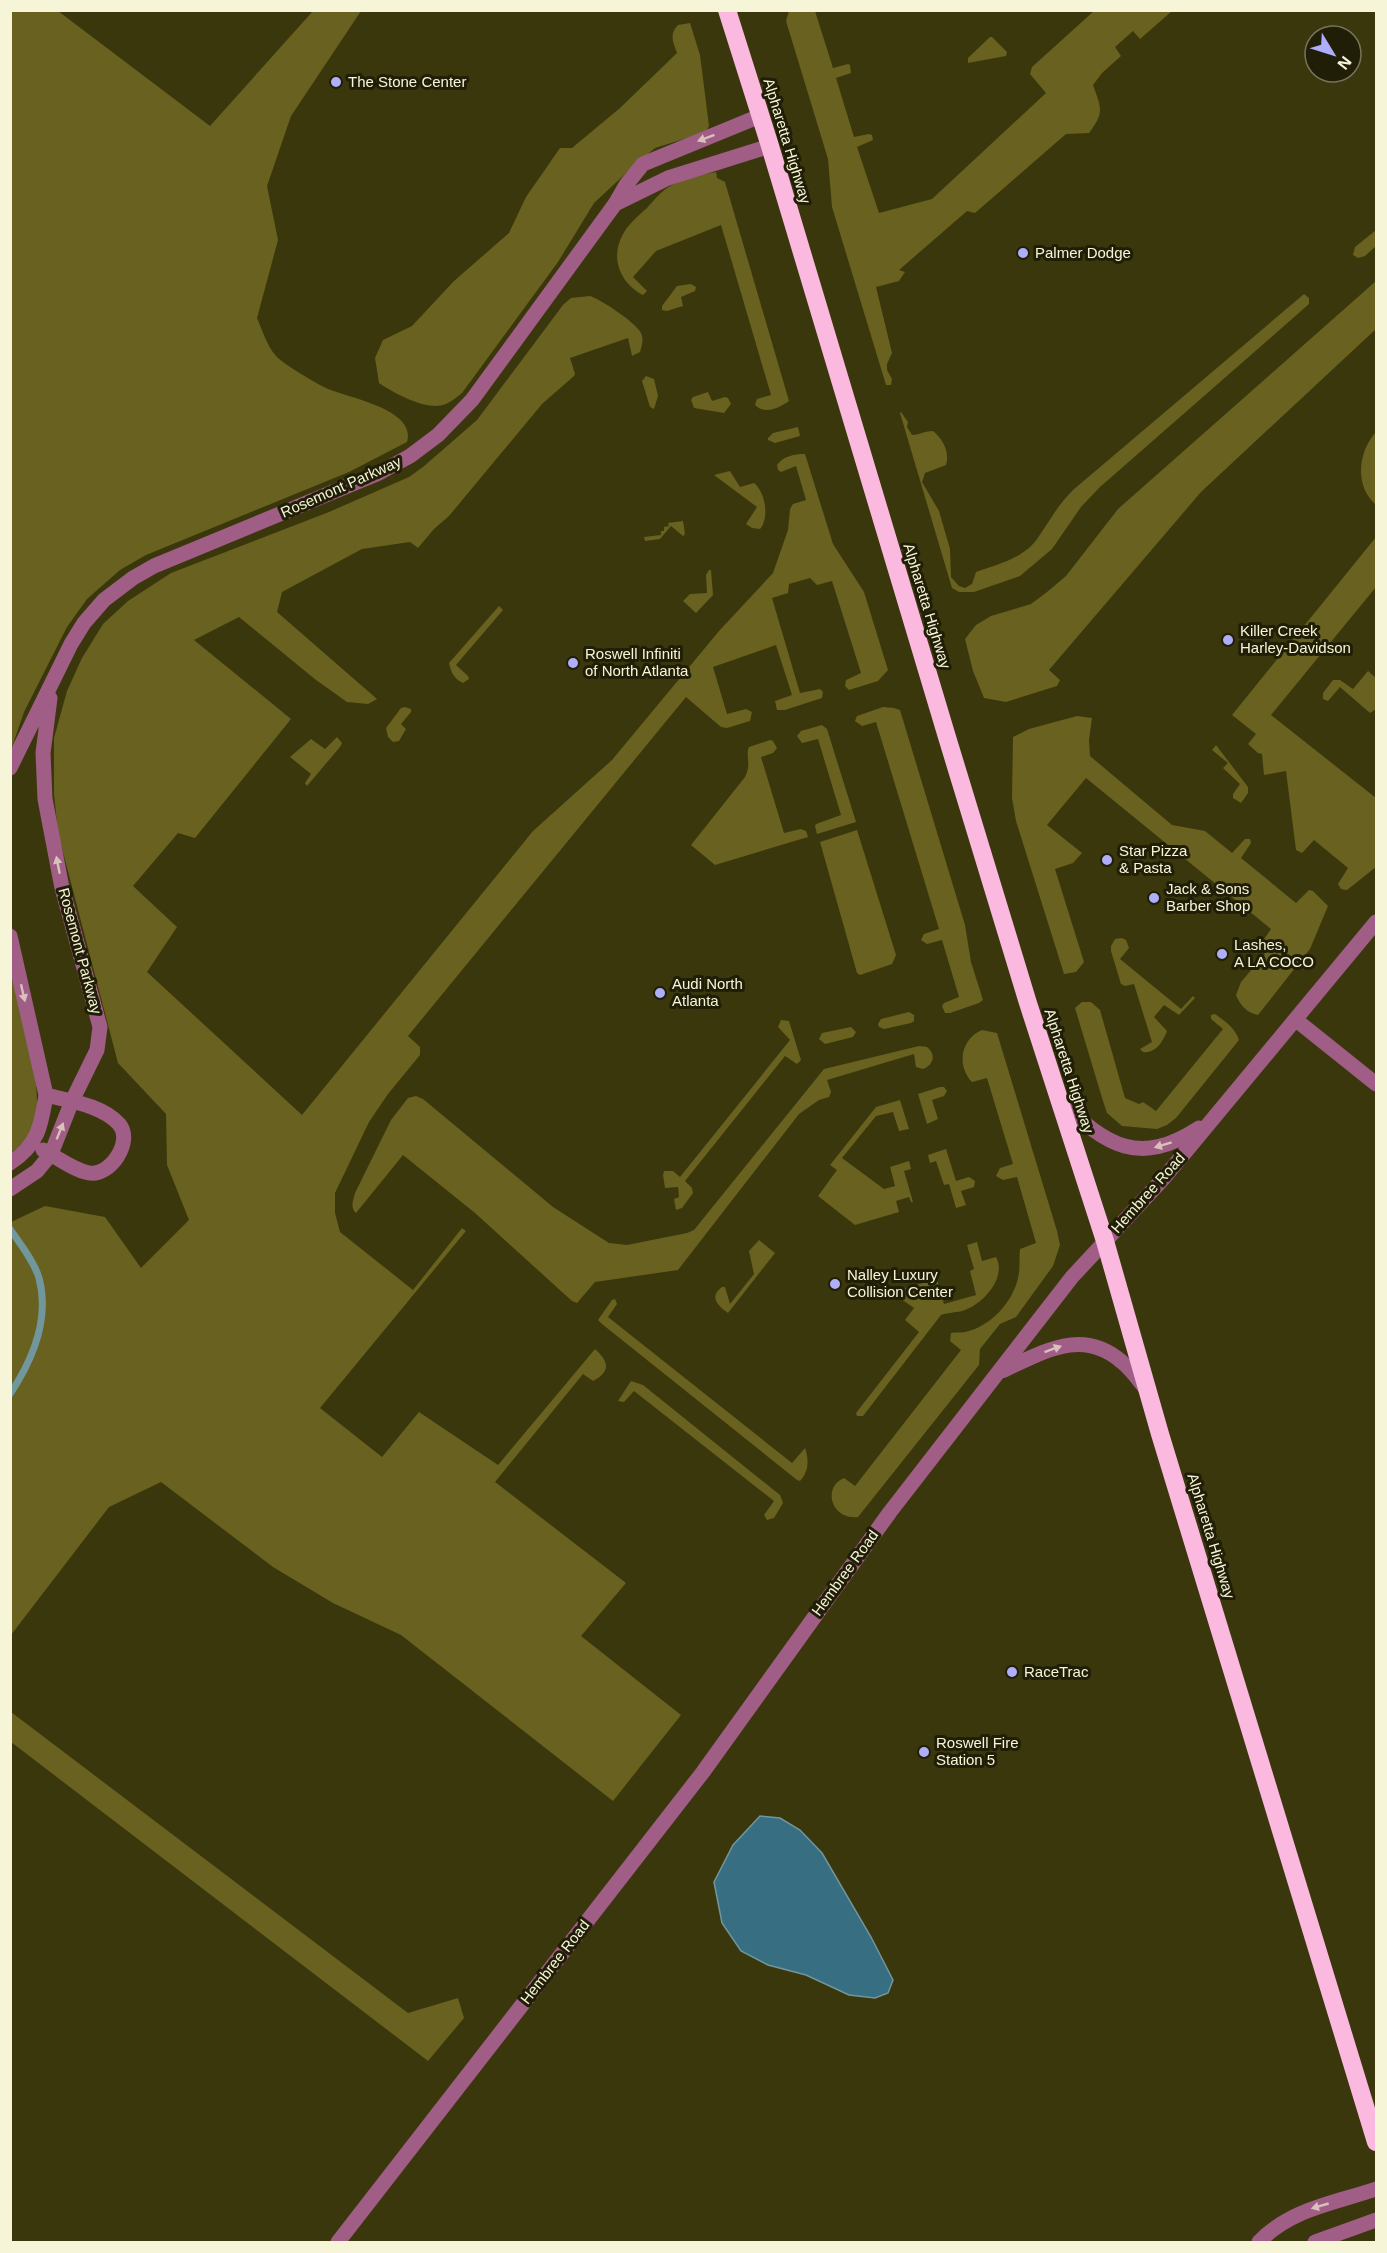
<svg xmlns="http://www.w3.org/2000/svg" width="1387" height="2253" viewBox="0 0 1387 2253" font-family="Helvetica,sans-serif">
  <rect width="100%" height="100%" fill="#3b370c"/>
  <path fill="#68611f" d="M11 10 58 11 210 126 313 11H361L291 116 267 186 278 240 257 318C262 329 267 346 276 356 282 363 317 384 326 388 348 398 417 409 407 442L349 472 146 555 120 570 87 599 67 627 24 712 11 750Z
    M789 11H815L833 68 848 64 850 65 851 73 836 78 854 137 869 134 872 135 873 140 857 147 879 213 932 199 1046 93 1030 74 1032 67 1094 11H1172L1140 39 1133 31 1115 47 1121 56 1102 73 1093 85C1101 108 1105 112 1089 133L1066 134 975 213 967 211 899 270 905 272 899 281 876 287 892 353 887 364V370L892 379 891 385H886L832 207 828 159 786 21Z
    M690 23 700 55 709 126 706 132 655 148 637 163 594 203 558 262 462 393C457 397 451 402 446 404 427 412 394 393 379 383L375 358 383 340 412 326 454 281 509 233 526 197 560 148H572L620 108 677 53C673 42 669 34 678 25Z
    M990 37H992L1007 52 1006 56 968 63V58Z
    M716 172 717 178 725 182 789 401C779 408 765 415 755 405L757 399 771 395 721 225 656 251 633 277 647 291 643 295C621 284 610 259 622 236 627 225 638 216 647 208 653 201 660 193 667 188 681 179 700 175 716 172Z
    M1376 230V246L1365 256 1358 258 1353 255 1355 247Z
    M1376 281V329L1201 492 1049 670 1060 680 1057 686 1006 702 984 698 973 671 965 639 976 625 991 616 1031 604 1047 592 1066 576 1118 509Z
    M691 284 696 287 695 291 681 297 683 306 667 311 662 310V306L677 286Z
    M1304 294 1309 298V304L1100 487 1081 507 1052 549 1020 576 974 592H959L952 588 900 413 901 412 908 422 907 427 912 435C919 435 924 431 933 431 943 439 950 452 946 465L925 473 922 482 939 511 950 549 951 577 959 586 965 588 972 584 976 572C996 565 1024 558 1037 539 1050 521 1056 507 1073 490Z
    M590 296C602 300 635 322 641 333 644 340 642 345 640 352L632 356 628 338 570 358 575 374 574 376 542 404 449 516 434 529 418 548 410 542 362 549 282 592 277 612 377 699 368 704 347 702 316 680 239 617 194 640 291 719 195 838 178 833 133 886 177 927 147 972 302 1115 533 831 612 760 719 631 773 573 788 530 790 509 793 504 806 500 796 466 781 472 778 470 777 465C783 456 795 454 805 454L833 544 864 592 888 670 878 681 849 690 845 686 846 680 861 673 832 581 817 585 810 578 789 584 788 593 772 598 800 693 820 689 823 692 822 698 785 710H777L775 701 792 695 776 645 713 667 727 714 746 709 752 712 750 721 727 728 721 727 686 697 408 1036 420 1047V1055L388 1094 369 1122 335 1193V1213L340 1232 413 1290 462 1228 466 1231 320 1408 382 1457 419 1412 498 1465 595 1349C608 1361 612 1371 593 1381L583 1374 495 1482 626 1583 581 1636 681 1715 613 1801 401 1635 333 1603 273 1567 161 1482 109 1507 11 1635V1222L45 1206 105 1217 141 1268 189 1220 167 1165 166 1114 118 1063 58 833 54 794V738L67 691 82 658 103 624 128 601 171 573 329 512 409 477 423 467 477 420 563 305 571 298Z
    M646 376 654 379 658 396 654 409 650 407 642 381Z
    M708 392 712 401 725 397 728 398 731 404 724 413 694 408 691 400 693 397Z
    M798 427 800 436 775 443 768 440V438L773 433Z
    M1376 432V505C1354 486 1358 452 1376 432Z
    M730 471 740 487 754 483C765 492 770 517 760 529L752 528 746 524 757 507 714 475Z
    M683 521 685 534 683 536 671 526 660 539 645 541 644 537 661 535V531H664V527L669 526 668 523Z
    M1376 537V587L1271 715 1376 798V867L1347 890 1341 889 1338 884 1348 868 1314 840 1302 853 1296 850 1286 771 1264 775 1262 754 1258 753 1248 744 1256 734 1232 715Z
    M709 570H711L713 595 696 613 683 601 690 594 707 593 706 575Z
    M499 606 503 610 456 665 468 676 469 679 463 683C454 679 451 672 449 663Z
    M1368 671 1376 678V709L1370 713 1340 687 1328 701 1323 699V693L1333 680H1340L1353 689Z
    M405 707 411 709V712L401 724 406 729 399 741 393 742 388 737 386 728 401 708Z
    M883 707 894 708 900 710 965 925 971 962 983 1000 979 1003 950 1013H945L942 1006 944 1003 959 997 942 940 927 944 921 940 924 934 939 929 876 722 862 726 855 721 857 716Z
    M1077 716 1092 718 1089 740 1090 756 1172 825 1205 831 1232 853 1245 839H1250L1251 843 1241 858 1296 903 1309 890 1313 891 1328 906 1310 949 1258 1015C1247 1013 1240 1005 1236 995L1241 982 1265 954 1258 948 1271 929 1086 778 1047 825 1082 853 1073 863 1055 869 1084 962 1076 972 1064 974 1016 821 1012 798 1013 737 1029 729Z
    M822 725 827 729 856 822 817 834 815 826 816 824 841 815 818 739 802 743 797 736 801 731Z
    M337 737 342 743 340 747 307 786 305 783 311 774 290 757 311 739 325 749Z
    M770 740 773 741 777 748 773 753 761 757 784 833 801 829 806 831 808 837 715 865 691 845 745 777C752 764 745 755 749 747Z
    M1216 745 1248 787V793L1241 803 1233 798V794L1240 784 1223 768 1228 763 1212 750Z
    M857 830 896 955 892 964 860 975 857 973 820 842Z
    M1122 938 1126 940 1129 948 1120 959 1181 1009 1193 996 1195 998 1179 1015 1164 1005 1154 1017 1167 1031C1163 1042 1155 1054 1143 1052L1140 1049 1152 1042 1134 984 1125 986 1121 984 1111 951V946L1115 939Z
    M10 963C19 1001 46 1091 34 1126 29 1138 20 1146 10 1154Z
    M1082 1002H1091L1100 1010 1125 1098 1139 1104 1143 1102 1156 1111 1223 1029 1211 1019V1015L1215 1014C1225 1021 1235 1028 1239 1040L1176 1118 1167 1125 1157 1129 1122 1126 1107 1113 1103 1101 1075 1008Z
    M909 1012 914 1015V1021L911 1023 884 1029 879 1027 878 1024 881 1019Z
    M781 1020 789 1021 801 1060 797 1064 785 1056 685 1181 692 1188 693 1193 682 1208 676 1210 674 1199 679 1197 678 1187 665 1188 663 1175 664 1171H673L680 1177 790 1040 778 1027Z
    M851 1027 856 1032 853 1037 825 1044 819 1039 822 1033Z
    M982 1030 997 1033 1057 1231 1060 1245 1053 1266 1016 1317 1000 1324 980 1349 979 1365 858 1517C831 1520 822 1487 844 1478L855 1486 961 1350 950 1341 951 1333C955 1332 960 1333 965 1332 992 1326 1015 1300 1019 1273 1020 1265 1019 1257 1020 1249L1036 1243 1017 1177 1003 1180 996 1176 1000 1168 1013 1164 987 1078 972 1082C956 1065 961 1039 982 1030Z
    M919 1046 927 1047C937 1055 933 1065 923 1069L916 1067 914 1054 827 1080 831 1092 829 1097 819 1100 799 1114 678 1270 595 1282 577 1303 572 1301 475 1213 403 1155 356 1213C350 1207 353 1201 355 1193L391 1120 408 1098 416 1096 423 1099 553 1207 609 1243 627 1245 687 1233 694 1230 824 1069Z
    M940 1087H944L947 1091 944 1096 932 1100 938 1119 927 1124 918 1094Z
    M900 1100 909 1129 899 1131 893 1112 876 1116 842 1158 884 1189 895 1186 890 1167 909 1161 911 1169 904 1171 913 1202H911L909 1197 896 1201 899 1212 855 1225 818 1196 837 1170 830 1165 876 1107Z
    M946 1149 956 1181 969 1177 975 1181 974 1187 961 1191 966 1205 956 1208 949 1184 944 1185 936 1161 930 1163 928 1155Z
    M759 1240 775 1253 728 1313C717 1305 709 1297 722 1287H725L730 1304 754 1274 749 1251Z
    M977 1242 982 1261 996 1257C1007 1277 984 1303 965 1310 957 1313 949 1312 941 1315L863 1416H857L856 1413 919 1332 905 1320 914 1308 897 1296 902 1289 937 1279 944 1304 976 1295 970 1271 974 1269 967 1245Z
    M615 1299 617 1304 608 1317 792 1463 805 1448C809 1460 809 1471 800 1481L797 1480 602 1324 598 1320 612 1300Z
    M631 1381 643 1385 780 1495 783 1503 774 1518 767 1520 764 1515 774 1501 634 1391 624 1402 618 1401Z
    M11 1712 408 2013 458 1998 464 2018 428 2061 11 1742Z"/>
  <path fill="#376e82" stroke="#71969c" stroke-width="1.5" d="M760 1816 780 1818 800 1830 822 1853 871 1937 893 1980 888 1993 875 1998 849 1995 806 1975 768 1965 741 1951 722 1923 714 1882 733 1845Z"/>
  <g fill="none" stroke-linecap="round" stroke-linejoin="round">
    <path stroke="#71969c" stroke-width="7" d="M10 1229C20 1244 34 1261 39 1278 50 1319 32 1361 10 1394"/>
    <path stroke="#a05d86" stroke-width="15" d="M615 204 668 178 770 146
      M10 768 71 644 84 623 104 600 133 578 154 566 379 473 410 456 438 435 472 400 615 204 626 185 643 164 760 116
      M10 936 46 1095C41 1126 38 1145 10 1163
      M1296 1020 1376 1084
      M1060 1101C1107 1146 1139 1167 1199 1128
      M43 1150C57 1157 73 1170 89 1173 110 1177 134 1141 119 1124 102 1105 69 1101 46 1095
      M10 1189 37 1171 51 1154 72 1101 97 1050 100 1027 62 888 45 799 43 753 50 698
      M1002 1371C1044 1352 1082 1327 1122 1362 1132 1370 1139 1381 1147 1390
      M338 2242 703 1772 890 1512 1072 1277 1163 1179 1376 922
      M1259 2242C1290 2209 1335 2203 1376 2189
      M1315 2242 1376 2220"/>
    <path stroke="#fbb9df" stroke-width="18" d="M727 10 770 146 947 737 1028 1003 1105 1241 1160 1434 1376 2142"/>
  </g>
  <defs><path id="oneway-solid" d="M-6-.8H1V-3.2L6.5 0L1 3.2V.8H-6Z" transform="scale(1.5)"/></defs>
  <g fill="#d9c0bb">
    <use href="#oneway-solid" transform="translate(706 138) rotate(159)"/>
    <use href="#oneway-solid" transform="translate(58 865) rotate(-101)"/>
    <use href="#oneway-solid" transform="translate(23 993) rotate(77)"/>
    <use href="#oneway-solid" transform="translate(60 1131) rotate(-68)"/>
    <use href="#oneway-solid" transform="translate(1163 1145) rotate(163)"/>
    <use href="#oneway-solid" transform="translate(1053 1349) rotate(-20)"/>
    <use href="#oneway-solid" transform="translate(1320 2206) rotate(164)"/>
  </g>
  <g fill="#aeaefa" stroke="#201e07" stroke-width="2">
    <circle cx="336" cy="82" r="6"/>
    <circle cx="1023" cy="253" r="6"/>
    <circle cx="1228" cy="640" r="6"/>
    <circle cx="573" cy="663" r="6"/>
    <circle cx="1107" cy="860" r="6"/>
    <circle cx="1154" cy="898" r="6"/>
    <circle cx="1222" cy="954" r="6"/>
    <circle cx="660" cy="993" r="6"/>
    <circle cx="835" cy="1284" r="6"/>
    <circle cx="1012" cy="1672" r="6"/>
    <circle cx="924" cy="1752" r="6"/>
  </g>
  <g text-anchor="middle" stroke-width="6" stroke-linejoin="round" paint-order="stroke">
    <g font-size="15" fill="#f7f5d8" stroke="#201e07" text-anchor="start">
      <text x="348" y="87">The Stone Center</text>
      <text x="1035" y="258">Palmer Dodge</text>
      <text x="1240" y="636">Killer Creek<tspan x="1240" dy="17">Harley-Davidson</tspan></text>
      <text x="585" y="659">Roswell Infiniti<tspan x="585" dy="17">of North Atlanta</tspan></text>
      <text x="1119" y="856">Star Pizza<tspan x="1119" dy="17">&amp; Pasta</tspan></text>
      <text x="1166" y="894">Jack &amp; Sons<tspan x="1166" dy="17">Barber Shop</tspan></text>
      <text x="1234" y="950">Lashes,<tspan x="1234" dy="17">A LA COCO</tspan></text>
      <text x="672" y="989">Audi North<tspan x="672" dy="17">Atlanta</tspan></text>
      <text x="847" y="1280">Nalley Luxury<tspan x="847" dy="17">Collision Center</tspan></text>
      <text x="1024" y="1677">RaceTrac</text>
      <text x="936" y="1748">Roswell Fire<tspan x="936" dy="17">Station 5</tspan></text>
    </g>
    <g font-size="15" fill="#f7f5d8" stroke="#201e07">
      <text transform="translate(787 141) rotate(73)" y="5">Alpharetta Highway</text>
      <text transform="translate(341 487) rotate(-24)" y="5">Rosemont Parkway</text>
      <text transform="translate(927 606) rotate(73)" y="5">Alpharetta Highway</text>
      <text transform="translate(80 951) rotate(75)" y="5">Rosemont Parkway</text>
      <text transform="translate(1069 1071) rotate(72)" y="5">Alpharetta Highway</text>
      <text transform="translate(1148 1193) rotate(-48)" y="5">Hembree Road</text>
      <text transform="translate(1211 1536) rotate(73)" y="5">Alpharetta Highway</text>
      <text transform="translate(845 1573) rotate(-54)" y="5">Hembree Road</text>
      <text transform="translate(555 1962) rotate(-52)" y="5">Hembree Road</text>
    </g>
  </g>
  <rect width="1387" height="2253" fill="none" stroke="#f7f5d8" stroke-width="24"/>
  <g transform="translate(1333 54) rotate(128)"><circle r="28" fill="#201e07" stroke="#76745b" stroke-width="1.5"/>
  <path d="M0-4.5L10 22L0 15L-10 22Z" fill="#aeaefa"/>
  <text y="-9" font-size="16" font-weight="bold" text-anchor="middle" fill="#f7f5d8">N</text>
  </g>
</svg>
